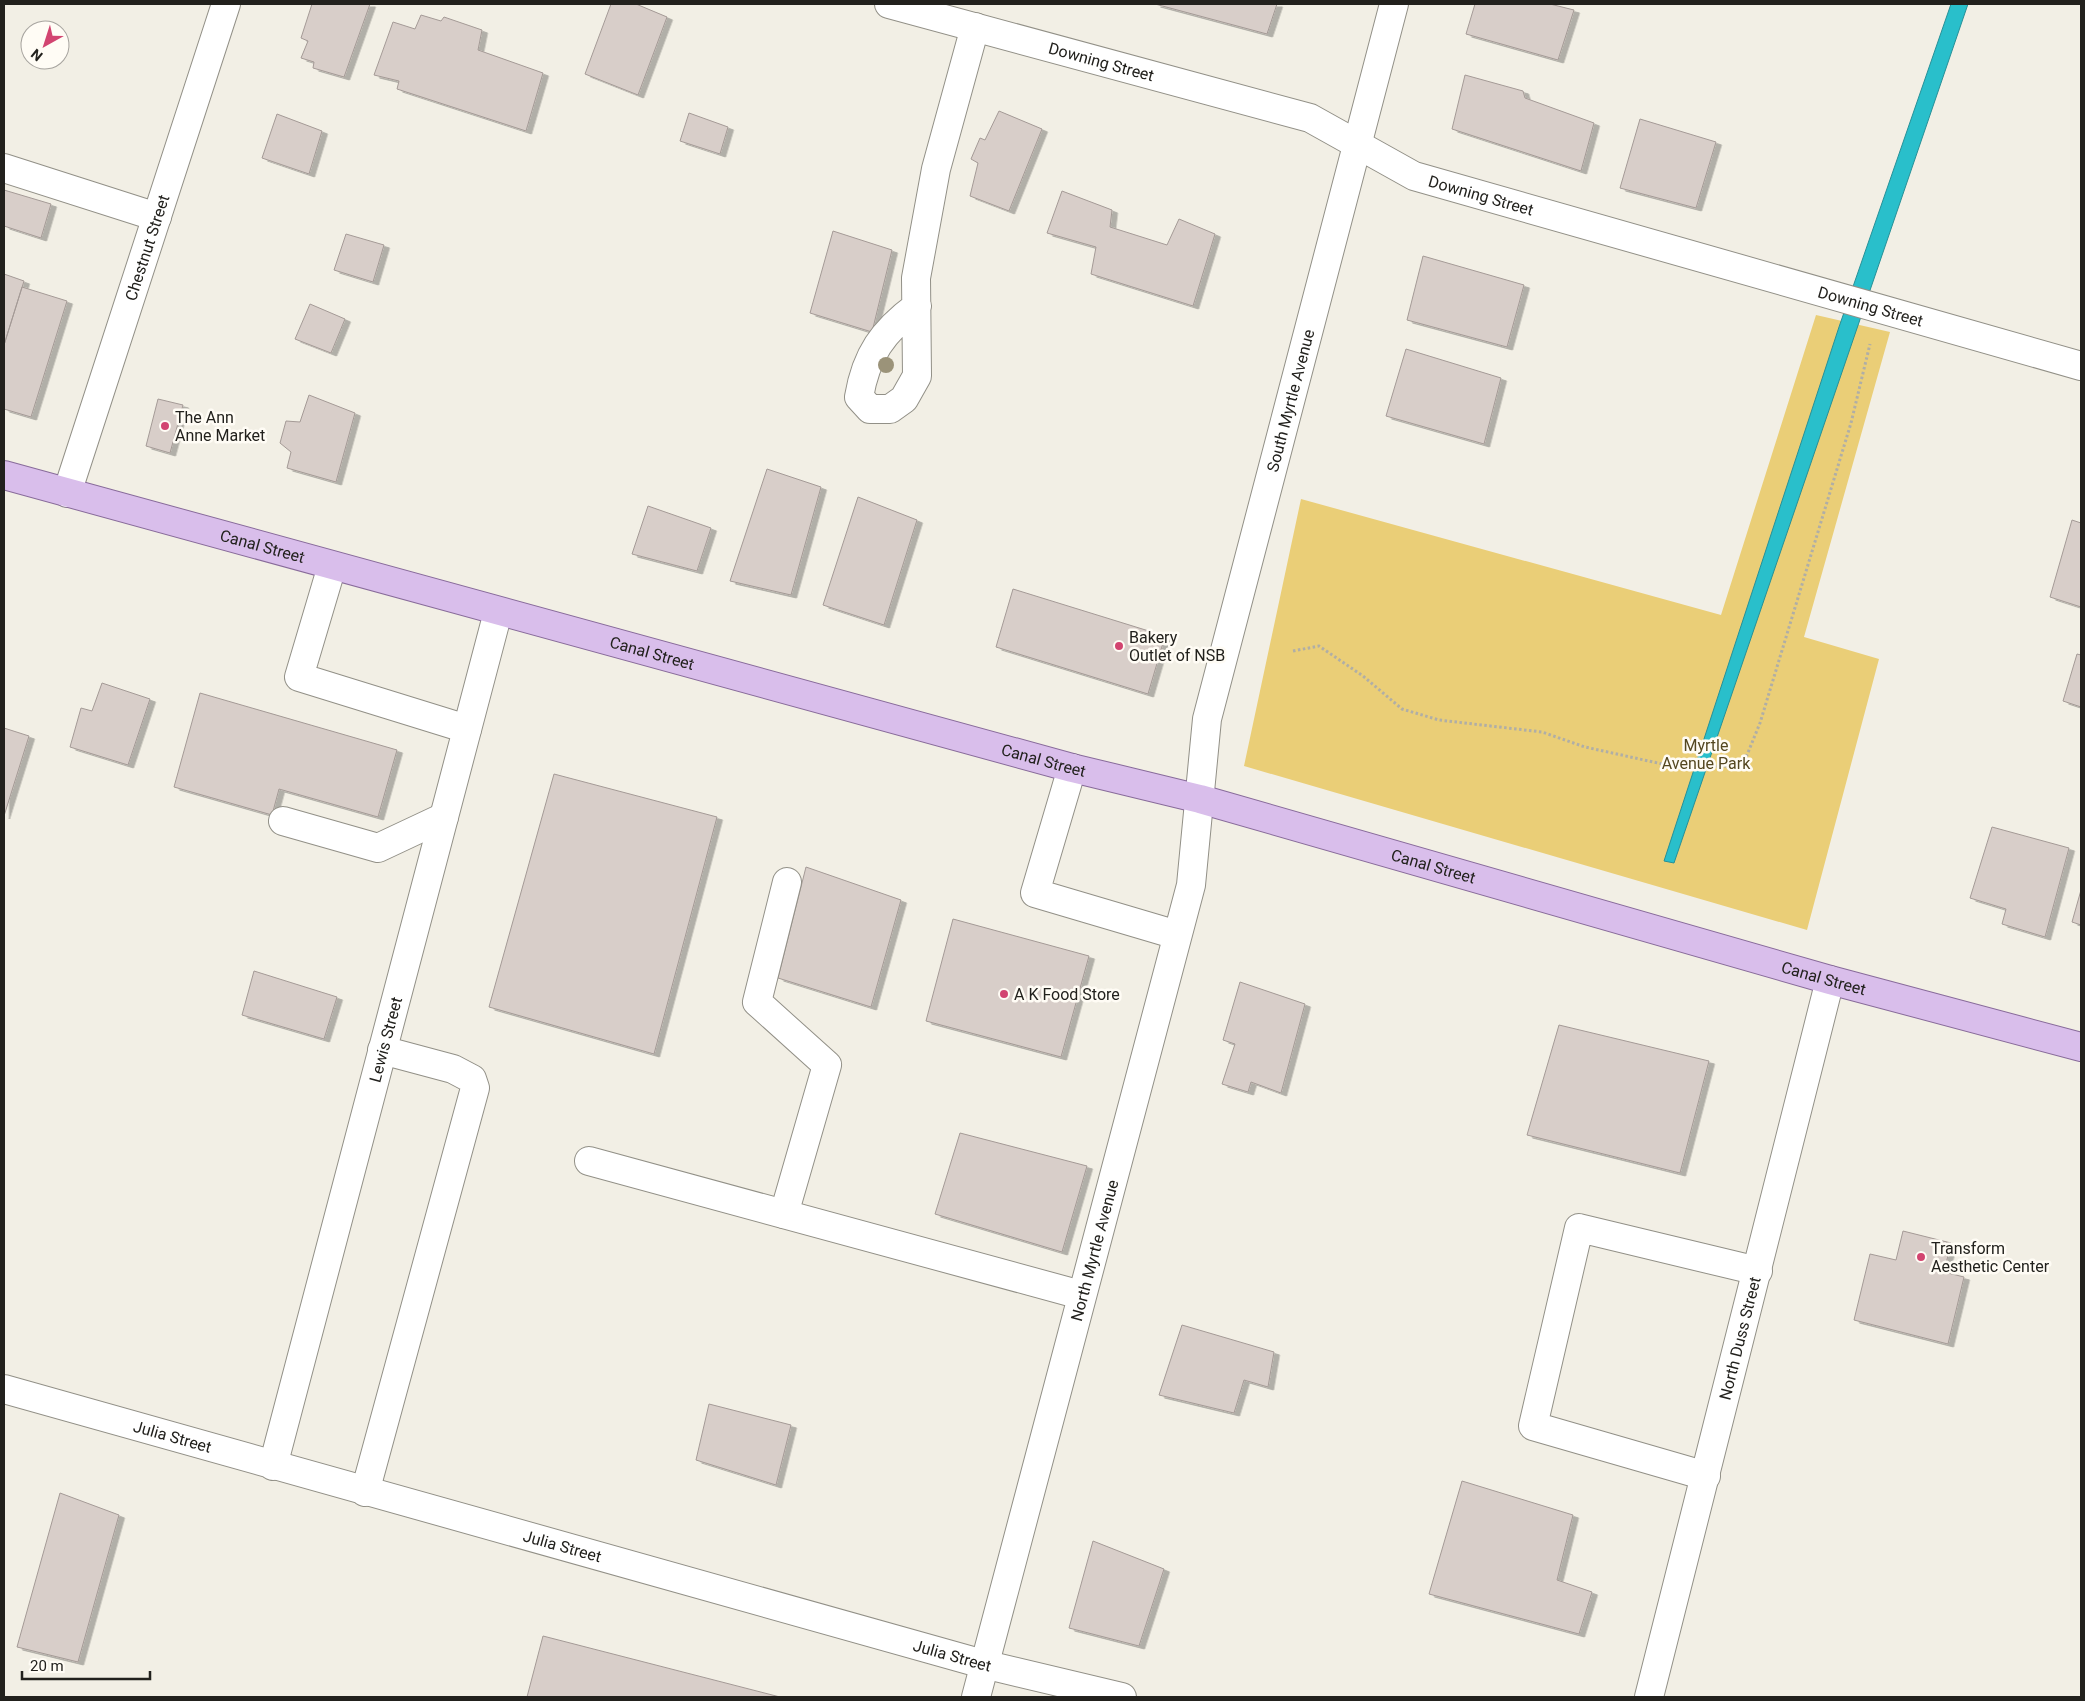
<svg xmlns="http://www.w3.org/2000/svg" width="2085" height="1701" viewBox="0 0 2085 1701" font-family="Roboto,sans-serif">
  <defs>
    <filter id="shadow"><feDropShadow dx="5.5" dy="3" stdDeviation="0" flood-color="#0004"/></filter>
  </defs>
  <rect width="100%" height="100%" fill="#f2efe5"/>
  <path fill="#eace77" d="M1816 315 1890 332 1804 637 1879 659 1807 930 1244 766 1301 499 1721 615Z"/>
  <path fill="#29bfcb" stroke="#279097" d="M1951 4H1968L1674 863 1664 861 1839 327Z"/>
  <path fill="#d8cec9" stroke="#a49a96" filter="url(#shadow)" d="M312 4H370L344 77 313 68 314 62 301 58 308 41 301 38Z
    M611 4H636L667 17 638 95 585 74Z
    M1155 4H1277L1267 34Z
    M1475 4H1550L1574 10 1558 60 1466 34Z
    M421 15 441 21 444 17 482 30 478 50 543 73 526 131 397 89 399 81 374 75 393 22 415 29Z
    M1465 75 1523 91 1525 98 1594 123 1581 171 1452 129Z
    M999 111 1042 129 1009 211 970 196 978 163 971 159 980 138 985 140Z
    M689 113 728 127 720 154 680 141Z
    M277 114 322 131 309 174 262 158Z
    M1640 119 1716 142 1696 208 1620 188Z
    M4 190 51 204 41 238 4 226Z
    M1062 191 1112 210 1110 227 1167 245 1179 219 1215 234 1193 306 1091 274 1096 247 1047 233Z
    M833 231 892 250 872 332 810 313Z
    M346 234 384 245 373 282 334 270Z
    M1423 256 1524 285 1507 347 1407 320Z
    M4 274 24 281 4 345Z
    M22 287 67 301 31 417 4 409V345Z
    M310 304 345 319 331 353 295 339Z
    M1406 349 1501 378 1484 444 1386 416Z
    M309 395 355 413 336 482 287 468 291 452 280 443 286 421 300 422Z
    M158 399 183 405 170 453 146 446Z
    M767 469 821 487 791 595 730 581Z
    M858 497 917 520 884 625 823 605Z
    M648 506 711 528 697 571 632 554Z
    M2072 520 2081 523V607L2050 597Z
    M1013 589 1165 636 1148 694 996 647Z
    M2077 654 2081 655V707L2063 701Z
    M102 683 150 699 128 765 70 747 81 708 92 711Z
    M200 693 397 750 378 817 279 789 272 815 174 787Z
    M4 728 29 736 4 816Z
    M554 774 717 817 654 1054 489 1007Z
    M1992 827 2069 848 2045 937 2002 924 2006 909 1970 898Z
    M806 867 901 900 871 1007 778 978Z
    M2081 890V925L2072 922Z
    M953 919 1089 956 1061 1057 926 1021Z
    M254 971 337 997 324 1039 242 1015Z
    M1240 982 1305 1004 1281 1093 1251 1082 1248 1092 1222 1084 1235 1044 1223 1040Z
    M1559 1025 1709 1061 1680 1173 1527 1135Z
    M960 1133 1087 1166 1062 1252 935 1214Z
    M1903 1231 1951 1243 1944 1272 1964 1277 1948 1344 1854 1320 1870 1254 1896 1260Z
    M1182 1325 1274 1352 1268 1387 1244 1380 1234 1413 1159 1395Z
    M709 1404 791 1425 776 1485 696 1460Z
    M1462 1481 1573 1515 1557 1580 1592 1592 1579 1634 1429 1594Z
    M60 1493 119 1515 78 1662 17 1647Z
    M1093 1541 1164 1569 1139 1646 1069 1628Z
    M543 1636 780 1697H527Z"/>
  <g fill="none" stroke-linecap="round" stroke-linejoin="round">
    <g stroke="#929087" stroke-width="30">
      <g id="minor">
        <path id="s1" d="M889 4 1310 118 1414 176 2081 366"/>
        <path d="M4 168 157 217"/>
        <path d="M917 306C883 331 866 355 859 397L870 409H890L904 399 917 376 916 278 936 169 975 27"/>
        <path id="s2" d="M67 493 226 4"/>
        <path d="M332 566 299 677 467 729"/>
        <path d="M1072 768 1035 893 1177 935"/>
        <path d="M283 821 378 848 444 817"/>
        <path d="M589 1161 1081 1295"/>
        <path d="M784 1214 827 1065 757 1002 787 882"/>
        <path id="s3" d="M4 1389 983 1664 1122 1697"/>
        <path id="s4" d="M273 1466 498 612"/>
        <path d="M1706 1476 1533 1426 1579 1228 1758 1271"/>
        <path d="M365 1492 475 1088 472 1079 453 1069 382 1050"/>
        <path id="s5" d="M976 1697 1191 885 1207 719 1394 4"/>
        <path id="s6" d="M1649 1697 1830 980"/>
      </g>
    </g>
    <g stroke="#886b9a" stroke-width="30">
      <g id="major">
        <path id="s7" d="M4 475 1072 768 1200 799 1830 980 2081 1047"/>
      </g>
    </g>
    <path stroke="#b0aea6" stroke-width="3" stroke-dasharray="2.5 2.5" stroke-linecap="butt" d="M1293 651 1319 646 1363 676 1402 709 1439 720 1542 732 1585 747 1676 767 1734 766 1747 755 1760 723 1851 423 1870 344"/>
    <use href="#minor" stroke="#fff" stroke-width="28"/>
    <use href="#major" stroke="#d9beeb" stroke-width="28"/>
  </g>
  <circle fill="#9b9379" cx="886" cy="365" r="8"/>
  <g fill="#d24470" stroke="#fffcf5" stroke-width="2">
    <circle cx="165" cy="426" r="5"/>
    <circle cx="1119" cy="646" r="5"/>
    <circle cx="1004" cy="994" r="5"/>
    <circle cx="1921" cy="1257" r="5"/>
  </g>
  <g text-anchor="middle" stroke-width="5" stroke-linejoin="round" paint-order="stroke">
    <g font-size="16" fill="#22211d" stroke="#fffcf5">
      <text dy="6" stroke="none"><textPath href="#s1" startOffset="220">Downing Street</textPath></text>
      <text dy="6" stroke="none"><textPath href="#s1" startOffset="625">Downing Street</textPath></text>
      <text dy="6" stroke="none"><textPath href="#s2" startOffset="258">Chestnut Street</textPath></text>
      <text dy="6" stroke="none"><textPath href="#s1" startOffset="1030">Downing Street</textPath></text>
      <text dy="6" stroke="none"><textPath href="#s5" startOffset="1336">South Myrtle Avenue</textPath></text>
      <text dy="6" stroke="none"><textPath href="#s7" startOffset="268">Canal Street</textPath></text>
      <text dy="6" stroke="none"><textPath href="#s7" startOffset="672">Canal Street</textPath></text>
      <text dy="6" stroke="none"><textPath href="#s7" startOffset="1078">Canal Street</textPath></text>
      <text dy="6" stroke="none"><textPath href="#s7" startOffset="1482">Canal Street</textPath></text>
      <text dy="6" stroke="none"><textPath href="#s7" startOffset="1888">Canal Street</textPath></text>
      <text dy="6" stroke="none"><textPath href="#s4" startOffset="441">Lewis Street</textPath></text>
      <text dy="6" stroke="none"><textPath href="#s5" startOffset="462">North Myrtle Avenue</textPath></text>
      <text dy="6" stroke="none"><textPath href="#s6" startOffset="370">North Duss Street</textPath></text>
      <text dy="6" stroke="none"><textPath href="#s3" startOffset="175">Julia Street</textPath></text>
      <text dy="6" stroke="none"><textPath href="#s3" startOffset="580">Julia Street</textPath></text>
      <text dy="6" stroke="none"><textPath href="#s3" startOffset="985">Julia Street</textPath></text>
    </g>
    <g font-size="16" fill="#22211d" stroke="#fffcf5" text-anchor="start">
      <text x="175" y="423">The Ann<tspan x="175" dy="18">Anne Market</tspan></text>
      <text x="1129" y="643">Bakery<tspan x="1129" dy="18">Outlet of NSB</tspan></text>
      <text x="1014" y="1000">A K Food Store</text>
      <text x="1931" y="1254">Transform<tspan x="1931" dy="18">Aesthetic Center</tspan></text>
    </g>
    <g font-size="16" fill="#544720" stroke="#fffcf5">
      <text x="1706" y="751">Myrtle<tspan x="1706" dy="18">Avenue Park</tspan></text>
    </g>
  </g>
  <rect width="2085" height="1701" fill="none" stroke="#22211d" stroke-width="10"/>
  <g transform="translate(45 45) rotate(219)"><circle r="24" fill="#fffcf5" stroke="#a7a49f"/>
  <path d="M0-4L9 19L0 12L-9 19Z" fill="#d24470"/>
  <text y="-8" font-size="14" font-weight="bold" text-anchor="middle" fill="#22211d">N</text>
  </g>
  <path d="M22 1671v8h128v-8" fill="none" stroke="#22211d" stroke-width="2.5"/>
  <text x="30" y="1671" font-size="15" fill="#22211d" stroke="#fffcf5" stroke-width="4" paint-order="stroke">20 m</text>
</svg>
